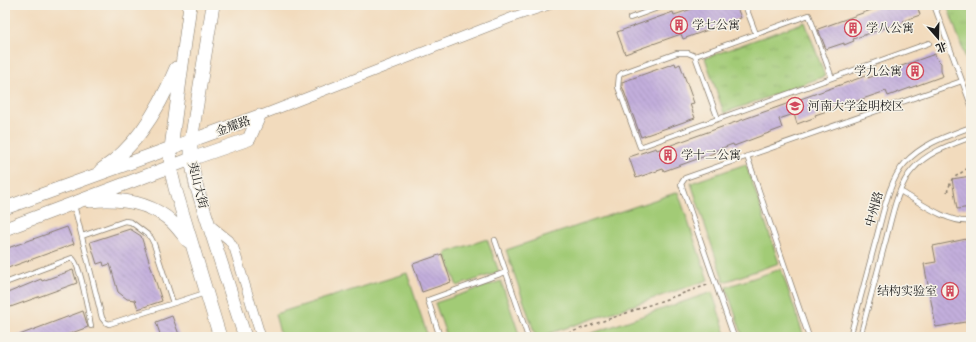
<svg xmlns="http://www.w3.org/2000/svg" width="976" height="342" viewBox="0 0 976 342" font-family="'Sorts Mill Goudy','Noto Serif SC',serif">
  <defs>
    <pattern id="grass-tufts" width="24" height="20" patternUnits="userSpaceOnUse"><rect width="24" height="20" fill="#a2cb76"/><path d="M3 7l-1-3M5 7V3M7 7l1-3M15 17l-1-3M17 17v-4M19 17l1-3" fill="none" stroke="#8bae66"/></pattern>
    <pattern id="building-back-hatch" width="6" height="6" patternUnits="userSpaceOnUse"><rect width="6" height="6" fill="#c2aedc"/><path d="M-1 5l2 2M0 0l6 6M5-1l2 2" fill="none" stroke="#a695bc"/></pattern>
  </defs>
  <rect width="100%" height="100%" fill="#f7f3e8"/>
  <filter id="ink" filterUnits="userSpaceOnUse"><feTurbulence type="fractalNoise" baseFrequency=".025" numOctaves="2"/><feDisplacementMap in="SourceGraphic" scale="8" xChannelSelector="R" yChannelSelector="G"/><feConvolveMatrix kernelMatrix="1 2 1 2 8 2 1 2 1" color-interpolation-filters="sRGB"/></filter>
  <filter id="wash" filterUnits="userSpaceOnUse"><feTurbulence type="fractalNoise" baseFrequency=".012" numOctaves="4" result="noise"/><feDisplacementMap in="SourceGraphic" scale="16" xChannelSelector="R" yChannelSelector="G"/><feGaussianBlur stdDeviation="0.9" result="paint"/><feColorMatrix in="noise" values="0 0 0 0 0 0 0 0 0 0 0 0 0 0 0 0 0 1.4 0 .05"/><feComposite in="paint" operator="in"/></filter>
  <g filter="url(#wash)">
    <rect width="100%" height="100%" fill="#f2dbbd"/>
    <path fill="url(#grass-tufts)" stroke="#5f7449" d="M947 5H971V73Z
      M805 22 825 76 724 113 705 58Z"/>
    <path fill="#a2cb76" stroke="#5f7449" d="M746 164 779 263 724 282 691 183Z
      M678 192 708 280 539 337H536L506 250Z
      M487 239 499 272 457 286 445 253Z
      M781 269 804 337H743L726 287Z
      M407 273 428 337H281L275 314Z
      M501 281 520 337H447L435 303Z
      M712 292 727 337H581Z"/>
    <g id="blocks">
      <path fill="url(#building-back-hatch)" d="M703 5H736L741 18 683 39 681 34 625 54 617 32 673 12 674 15Z
        M885 5H917L920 15 903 21 904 23 894 27 893 25 853 39 854 41 844 45V43L826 49 818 29Z
        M935 54 936 58 941 63V71L943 76 888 96 886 91 815 115 816 117 797 124 794 114 779 119 782 128 734 146 733 144 714 151V153L664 171 663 169 636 178 629 157 656 148 657 150 868 75V78Z
        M675 63 676 66 680 64 694 103 690 104 695 118 641 137 622 86V82Z
        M971 176V207L957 209 952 179Z
        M67 227 74 244 5 269V249Z
        M130 229 141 236 162 301 138 309 135 300 127 299 118 292 110 264 104 266 103 262 97 264 90 242Z
        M971 238V321L936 327 924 264 936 262 933 246Z
        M442 254 451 282 422 292 413 264Z
        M73 270 77 283 5 309V294L41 279 42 281Z
        M83 311 88 327 61 337H14Z
        M172 316 180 337H161L156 322Z"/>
    </g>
  </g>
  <g filter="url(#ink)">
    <use href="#blocks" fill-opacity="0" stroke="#877c6c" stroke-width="1"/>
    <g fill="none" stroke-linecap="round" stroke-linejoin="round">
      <g stroke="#877c6c" stroke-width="6">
        <path id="lane" d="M745 5 756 34
          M934 5 971 105
          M630 18 666 5
          M695 56 688 53H677L622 73 619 76 618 87 640 147 929 43
          M718 119 695 56 809 15 832 78
          M747 156 809 337
          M900 191C919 202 949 224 971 221
          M74 205 102 318 105 322 109 324 205 293
          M82 236 125 221 131 222 148 235 151 238 154 244 173 303
          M495 240 528 337
          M5 283 72 258C81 264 88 313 91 326
          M440 337 428 300 506 272
          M734 337 681 184 685 178 962 81
          M850 337C858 306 867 274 875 243 882 219 888 181 905 163 922 144 947 136 971 127
          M860 337C868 306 877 274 885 243 891 221 897 186 913 169 928 152 950 145 971 137"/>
      </g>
      <g stroke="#877c6c" stroke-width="10">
        <path id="street" d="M259 116 513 17 549 5
          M209 224 229 240 234 248 261 337"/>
      </g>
      <g stroke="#877c6c" stroke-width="14">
        <path id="secondary" d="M190 5 171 148 170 167 175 188 220 337
          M213 5 191 141V159L196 185 245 337
          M101 170C137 147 160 107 176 68
          M90 201C120 198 150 202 172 222 178 228 183 235 188 241
          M5 208 259 116
          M5 229 191 159 249 139 259 116"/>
      </g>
      <path stroke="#877c6c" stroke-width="1.5" stroke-dasharray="3 3" stroke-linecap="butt" d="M947 192 952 179 971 166
        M557 337 710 284"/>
      <use href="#lane" stroke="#fff" stroke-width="4.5"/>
      <use href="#street" stroke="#fff" stroke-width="9"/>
      <use href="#secondary" stroke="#fff" stroke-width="13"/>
    </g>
  </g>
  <defs>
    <g id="building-ring" transform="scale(0.9)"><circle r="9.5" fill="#f7f3e8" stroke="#d1495b" stroke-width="1.5"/><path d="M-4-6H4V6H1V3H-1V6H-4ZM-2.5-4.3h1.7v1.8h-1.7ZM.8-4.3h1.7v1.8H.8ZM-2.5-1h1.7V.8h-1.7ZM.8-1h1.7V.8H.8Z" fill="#d1495b"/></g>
    <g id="university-ring" transform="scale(0.9)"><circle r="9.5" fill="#f7f3e8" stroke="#d1495b" stroke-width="1.5"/><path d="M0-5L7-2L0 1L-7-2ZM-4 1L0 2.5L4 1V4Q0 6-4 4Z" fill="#d1495b"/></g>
  </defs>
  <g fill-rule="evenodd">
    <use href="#building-ring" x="679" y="25"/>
    <use href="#building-ring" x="853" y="28"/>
    <use href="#building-ring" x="915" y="71"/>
    <use href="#university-ring" x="795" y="106"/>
    <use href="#building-ring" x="668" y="155"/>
    <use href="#building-ring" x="950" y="291"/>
  </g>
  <g text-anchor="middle" stroke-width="3" stroke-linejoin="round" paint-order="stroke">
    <g font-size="12" fill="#1c1c1c" stroke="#f7f3e8" text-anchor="start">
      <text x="692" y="29">学七公寓</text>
      <text x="866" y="32">学八公寓</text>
      <text x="902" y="75" text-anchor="end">学九公寓</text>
      <text x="808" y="110">河南大学金明校区</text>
      <text x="681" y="159">学十二公寓</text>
      <text x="937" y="295" text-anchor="end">结构实验室</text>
    </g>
    <g font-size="12" fill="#1c1c1c" stroke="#f7f3e8">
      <text transform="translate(233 126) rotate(-20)" y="4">金耀路</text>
      <text transform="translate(198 185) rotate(76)" y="4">夷山大街</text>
      <text transform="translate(874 209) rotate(-74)" y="4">中州路</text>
    </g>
  </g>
  <rect width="976" height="342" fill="none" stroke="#f7f3e8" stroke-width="20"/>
  <g transform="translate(938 38) rotate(160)" stroke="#f7f3e8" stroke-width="3" paint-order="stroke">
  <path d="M0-3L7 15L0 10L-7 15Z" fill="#1c1c1c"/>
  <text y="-6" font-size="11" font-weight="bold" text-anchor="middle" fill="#1c1c1c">北</text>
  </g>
</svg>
